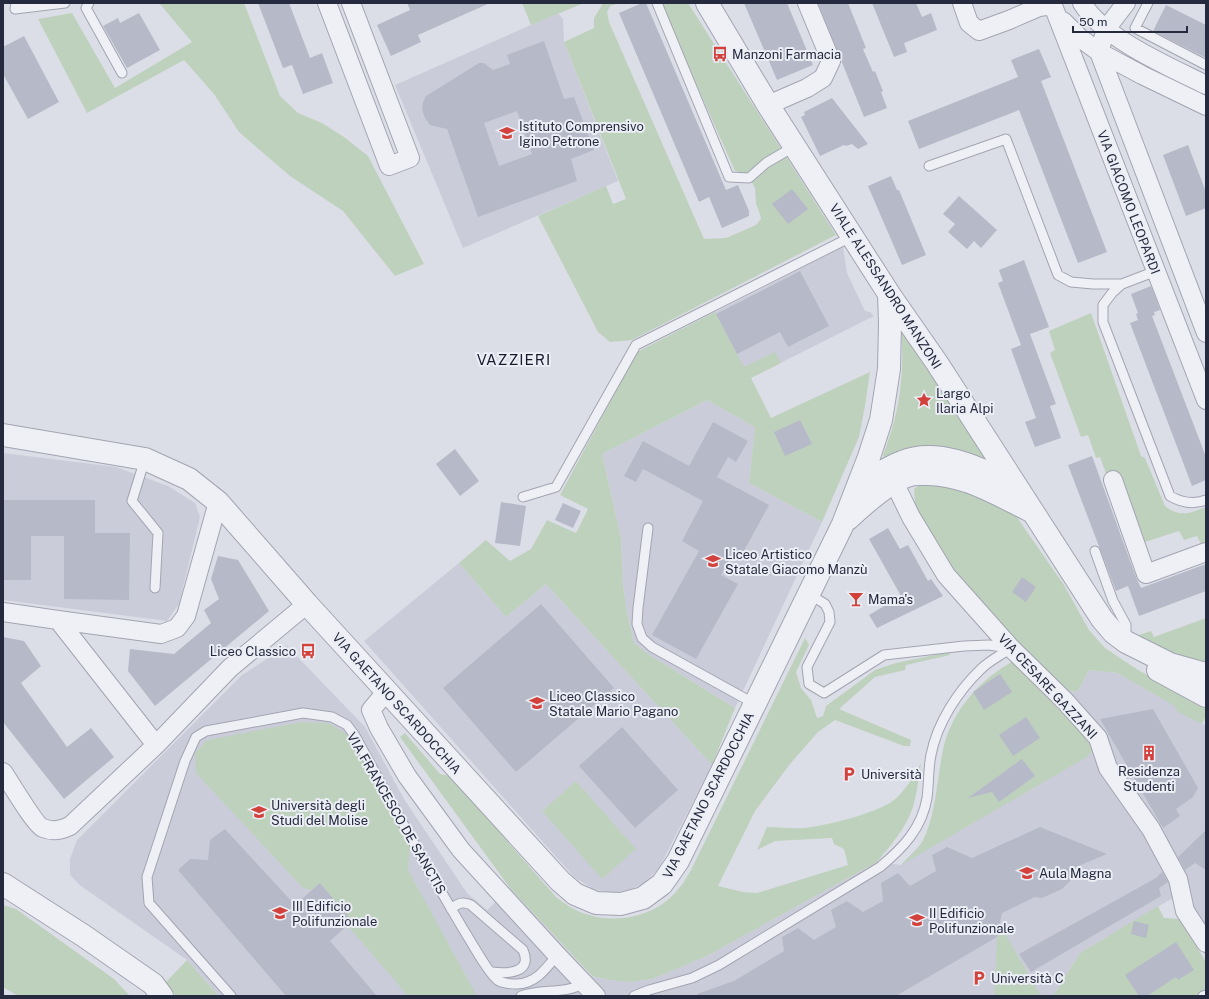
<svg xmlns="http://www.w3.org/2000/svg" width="1209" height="999" viewBox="0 0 1209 999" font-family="'Public Sans',sans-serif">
  <rect width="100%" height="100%" fill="#dcdee7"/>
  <path fill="#cacdd9" d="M558 13 563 19 564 42 618 181 463 248 395 85Z
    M843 247 847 273 865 311 870 312 874 316 707 400 755 427 749 483 822 522 735 708 648 654 634 643 627 613 623 584 621 538 602 454 707 400 672 334Z
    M3 453 116 467 168 486 195 503 200 517 179 604 167 621 3 600Z
    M459 563 506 617 546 584 712 765 659 868 644 883 629 890 612 893 593 889 574 877 364 641Z
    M287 646 365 727 404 799 467 893 487 910 510 888 591 976 609 980 630 982 652 979 707 956 877 862 901 865 1064 692 1078 691 1089 670 1117 673 1176 706 1202 724 1206 725V931L1199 921 1188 889 1080 953 1053 996H219L187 960 81 886 70 875V859L77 840 242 675Z"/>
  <path fill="#bed1bd" d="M159 3H244L280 96 298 113 322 123 344 137 368 156 424 264 395 276 343 211 290 176 239 132 214 94 184 60 87 113 38 19 72 13 115 88 192 42Z
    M522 3H584L531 25Z
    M603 3H619L610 6 607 12 609 22 704 239 726 238 756 225 761 219 760 214 756 204 755 188 747 174 735 171 660 3H688L836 235 632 340 610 342 598 332 538 216 606 186 613 204 626 199 564 42 594 28V18Z
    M715 312 744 367 775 352 781 363 751 378 771 418 870 372 865 406 859 437 822 522 749 483 755 427 707 400 602 454 621 538 623 584 627 613 634 643 648 654 735 708 712 765 546 584 506 617 459 563 486 540 510 561 531 549 547 520 576 533 588 509 560 495 637 352Z
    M1091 313 1141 456 1145 458 1165 506C1180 518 1190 513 1206 507V547L1202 546 1197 536 1184 540 1179 531 1142 543 1107 476 1100 457 1096 458 1088 435 1081 437 1050 353 1055 350 1049 331Z
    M901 326 991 463 884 460 883 455C886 448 888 440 891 432 902 397 904 363 901 326Z
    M939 481 1014 513 1064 585 1089 630 1105 648 1138 670 1191 698 1206 704V716L1202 724 1178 712 1175 706 1117 673 1089 670 1078 691 1064 692 961 582 943 557 915 506 914 489 922 483Z
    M1206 618V664L1159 649 1139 635 1151 631 1154 637Z
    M805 638 809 645 796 672 801 688 811 700 817 718 823 716 826 706 875 670 896 663 949 652 950 655 906 665 905 670 875 677 839 709 911 740 910 746H904L835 720 818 732 790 764 755 811 718 886 743 892 757 893 848 865 844 849 834 844 832 838 775 841 757 850 767 827C779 827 792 829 804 828 825 826 878 813 894 800 906 790 914 776 921 763 919 777 917 793 913 807 906 828 891 845 877 862L707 956 669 972 652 979 630 982 609 980 592 976 510 888 400 737 405 733 440 774 450 776 556 897C562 901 568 906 574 909 608 927 656 919 679 888 684 883 687 876 691 870Z
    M1013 661 1071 719 1092 742V751L1087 757 901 865C908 858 917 851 922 842 930 828 935 803 937 786 940 771 941 753 946 738 958 704 982 679 1013 661Z
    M302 722 328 723 348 735 410 846 408 870 477 996H408L347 925 352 921 320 884 312 890 303 888 196 773 195 753 207 740Z
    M576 781 636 849 602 879 542 811Z
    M3 905 16 909 114 979 130 996H18L3 987Z
    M1158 906 1164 918 1179 919 1206 962V996H1053L1080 953Z
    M1004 932 1041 996H994L997 937Z
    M187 960 219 996H176L166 982Z"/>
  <path fill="#b6b9c7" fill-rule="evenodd" d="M258 3H289L310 58 322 53 333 83 303 94 292 65 283 68Z
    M407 3H490L418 35 421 42 391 56 377 25 410 10Z
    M642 3H646L726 190 738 185 749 211V216L722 228 709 197 699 202 619 13Z
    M744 3H787L813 65 777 80Z
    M818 3H848L866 48 863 49 873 72 875 71 883 91 881 92 887 108 864 117Z
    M872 3H916L922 17 931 13 937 30 904 43 907 52 894 57Z
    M1166 5 1206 25V58L1153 31Z
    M139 13 160 50 127 68 103 26 118 18 120 23Z
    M24 36 59 102 28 119 3 74V47Z
    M544 41 564 99 574 97 594 150 571 159 577 181 478 217 447 129 430 125 425 118 422 110 423 102 426 96 479 63H484L493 70 510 64 507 55ZM517 111 532 154 499 166 484 123Z
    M1039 49 1051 77 1041 81 1107 252 1078 263 1019 110 919 149 908 121 1018 77 1011 60Z
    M832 98 868 144 858 149 852 144 846 146 844 145 820 156 801 117 805 115 804 112Z
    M1188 145 1206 192V208L1186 216 1163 155Z
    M891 176 897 190H899L926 255 902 265 868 186Z
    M792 189 808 209 788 224 772 204Z
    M959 196 997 230 981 248 974 241 967 249 948 232 955 224 943 214Z
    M1024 260 1049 327 1030 334 1056 404 1050 406 1061 438 1035 447 1025 422 1036 418 1011 349 1021 345 998 283 1003 281 999 270Z
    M800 271 829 326 788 347 780 332 737 354 716 314Z
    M1151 286 1160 310 1154 312 1155 315 1152 316 1206 457V480L1192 486 1130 323 1138 320 1136 314 1138 313 1131 294Z
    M800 420 812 444 785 456 774 432Z
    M713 422 748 441 736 462 728 457 717 477 769 505 740 558 732 554 721 575 738 584 696 659 652 635 699 551 682 541 703 501 643 469 636 482 624 476 643 441 689 466Z
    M455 449 479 481 460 496 436 464Z
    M1092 456 1136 577 1141 588 1206 564V591L1139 616 1128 586 1116 591 1068 465Z
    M3 500H95V533H130L129 600 64 599V536H31V580H3Z
    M501 502 526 506 520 546 495 543Z
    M563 503 581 511 573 528 555 520Z
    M888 528 900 549 908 545 928 581 931 579 943 596 877 628 869 615 901 596 869 539Z
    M218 556 238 560 269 611 155 706 128 671 130 649 174 654 211 623 204 610 219 599 211 579Z
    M1022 577 1036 587 1026 602 1012 592Z
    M541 604 614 688 516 772 443 688Z
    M3 637 24 641 41 666 21 683 67 747 91 728 114 757 64 799 3 722Z
    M1000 674 1012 692 984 710 973 692Z
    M1153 709 1198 788 1193 797 1176 809 1180 816 1163 828 1100 719Z
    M1026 717 1040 738 1013 756 999 735Z
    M622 727 678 790 635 828 579 766Z
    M1022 759 1035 776 999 802 992 792 968 798Z
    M1040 827 1107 854 1076 867 1072 879 1062 889 1042 898 1035 897 1002 913 997 937 896 996H697V994L734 981 784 951 782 937 798 928 814 940 836 927 831 910 847 901 863 912 883 901 881 883 898 873 910 886 936 871 932 855 947 847 972 858Z
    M225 829 295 905 320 883 352 921 330 941 377 996H286L178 870 190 859 208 860 210 840Z
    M1206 830V870L1195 863 1185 870 1178 857Z
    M1162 872 1168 882 1159 888 1161 896 1031 972 1019 954 1156 878Z
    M1134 921 1149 925 1146 938 1131 934Z
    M1176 942 1194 970 1178 980 1176 977 1147 996H1139L1125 975Z"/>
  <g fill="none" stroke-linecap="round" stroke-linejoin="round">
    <g stroke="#a2a4b1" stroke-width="11">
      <path id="service" d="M16 3 15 9 65 3
        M89 3 86 8 122 73
        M657 3 729 177 749 178 766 163 795 146
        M1148 3 1135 28 1206 65
        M929 166 1006 139 1058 275 1071 282 1093 284H1122
        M1156 271 1122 284 1112 293 1103 305V322L1170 496C1182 503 1193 505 1206 500
        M145 459 132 501 158 533 155 588
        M523 497 556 487 636 345 853 236
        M648 528 638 608 637 624 642 638 652 647 755 704
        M1095 551 1113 601 1126 625V640
        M809 594 825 604 829 612 830 622 807 667 809 684 824 693 884 655 964 646 989 645 1009 648
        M451 909C458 903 463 901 471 905L523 950C533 973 508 974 492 972
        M231 996 149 903 147 877 185 761 196 737 206 731 303 713 332 717 347 725 355 736C393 805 430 875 471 942 476 950 491 977 499 981 505 984 510 984 517 984 536 983 546 969 557 955
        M521 996C541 988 565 995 584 983
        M634 996 649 990 692 978 719 965 880 867C903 848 922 828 927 798 929 784 928 769 931 755 937 723 958 691 981 669 989 661 1001 655 1011 648
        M1203 996 1206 995"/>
    </g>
    <g stroke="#a2a4b1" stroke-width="20">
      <path id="minor" d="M327 3 389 166 410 158 351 3
        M962 3 969 23 979 31 1009 20 1039 7 1053 5
        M1052 3 1206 400
        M1082 3C1104 39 1168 66 1206 85
        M1126 3 1106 29 1099 52 1206 333
        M1063 21 1080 38 1099 52 1142 75 1206 106
        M768 105 807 88 823 78 831 61 807 3
        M885 471 894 482 911 517 946 575 1011 648 1065 701 1098 738 1108 768 1151 829 1178 879 1185 911 1206 943
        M1113 480 1146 574 1206 552
        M3 612 58 620 156 745
        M58 620 161 634 177 628 186 616 218 502
        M386 692 371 710 379 728 407 776 461 850 557 955 596 996
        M3 772C10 782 35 825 43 828 53 832 61 830 70 826L156 745 230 668 307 604"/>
    </g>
    <g stroke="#a2a4b1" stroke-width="24">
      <path id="tertiary" d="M707 3 768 105 889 294 937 363 1102 619 1114 633 1126 642 1170 664 1206 674
        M3 435 145 459 189 479 218 502 307 604 560 881 575 894 596 903 621 904 643 898 662 884 678 861 843 524 869 457 881 420 889 369 890 324 889 294
        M857 488C871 479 885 468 902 462 939 447 981 469 1015 485
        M848 519C863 505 890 480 910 475 913 474 918 474 922 474 962 472 998 495 1033 512
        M1158 670 1206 696
        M3 884 84 936 153 984 162 996"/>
    </g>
    <use href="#service" stroke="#eff0f5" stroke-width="9"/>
    <use href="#minor" stroke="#eff0f5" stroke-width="18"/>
    <use href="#tertiary" stroke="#eff0f5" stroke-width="22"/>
  </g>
  <defs>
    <g id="bus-bare" transform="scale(1.2)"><path d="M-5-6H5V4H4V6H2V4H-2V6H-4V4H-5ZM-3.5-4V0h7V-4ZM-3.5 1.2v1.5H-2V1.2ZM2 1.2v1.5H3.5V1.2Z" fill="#d2413b" stroke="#ebeef5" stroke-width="2.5" paint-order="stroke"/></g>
    <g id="school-bare" transform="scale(1.2)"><path d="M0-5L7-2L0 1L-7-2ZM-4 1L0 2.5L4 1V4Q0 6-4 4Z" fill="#d2413b" stroke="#ebeef5" stroke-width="2.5" paint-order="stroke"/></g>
    <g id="sight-bare" transform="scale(1.2)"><path d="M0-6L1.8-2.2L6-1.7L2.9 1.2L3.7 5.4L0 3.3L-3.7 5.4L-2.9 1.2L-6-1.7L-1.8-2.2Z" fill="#d2413b" stroke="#ebeef5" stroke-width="2.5" paint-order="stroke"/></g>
    <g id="bar-bare" transform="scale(1.2)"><path d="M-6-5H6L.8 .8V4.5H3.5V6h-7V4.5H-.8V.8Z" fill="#d2413b" stroke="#ebeef5" stroke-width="2.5" paint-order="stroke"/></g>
    <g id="building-bare" transform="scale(1.2)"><path d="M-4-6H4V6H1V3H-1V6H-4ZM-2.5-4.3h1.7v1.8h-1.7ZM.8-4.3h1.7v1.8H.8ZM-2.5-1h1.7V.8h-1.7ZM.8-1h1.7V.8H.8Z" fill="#d2413b" stroke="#ebeef5" stroke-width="2.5" paint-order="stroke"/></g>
    <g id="parking-bare" transform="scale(1.2)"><path d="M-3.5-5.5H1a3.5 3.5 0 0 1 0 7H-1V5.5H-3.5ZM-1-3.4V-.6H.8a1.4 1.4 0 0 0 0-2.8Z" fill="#d2413b" stroke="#ebeef5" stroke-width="2.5" paint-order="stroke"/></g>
    <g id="university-bare" transform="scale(1.2)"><path d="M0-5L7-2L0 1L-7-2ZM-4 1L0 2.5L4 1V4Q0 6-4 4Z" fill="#d2413b" stroke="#ebeef5" stroke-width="2.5" paint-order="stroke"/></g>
  </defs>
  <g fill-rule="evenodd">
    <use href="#bus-bare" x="720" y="54"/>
    <use href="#school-bare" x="507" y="133"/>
    <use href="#sight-bare" x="924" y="400"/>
    <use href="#school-bare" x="713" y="561"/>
    <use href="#bar-bare" x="856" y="599"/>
    <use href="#bus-bare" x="308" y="651"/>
    <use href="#school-bare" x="537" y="703"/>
    <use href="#building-bare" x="1149" y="753"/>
    <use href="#parking-bare" x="849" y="774"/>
    <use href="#university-bare" x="259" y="812"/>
    <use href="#university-bare" x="1027" y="873"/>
    <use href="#university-bare" x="280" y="913"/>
    <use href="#university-bare" x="917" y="920"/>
    <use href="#parking-bare" x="979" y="978"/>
  </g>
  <g text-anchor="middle" stroke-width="4" stroke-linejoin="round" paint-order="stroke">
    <g font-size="13" fill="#262a3e" stroke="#ebeef5" text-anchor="start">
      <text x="732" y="59">Manzoni Farmacia</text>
      <text x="519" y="131">Istituto Comprensivo<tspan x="519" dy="15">Igino Petrone</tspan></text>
      <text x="936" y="398">Largo<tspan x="936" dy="15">Ilaria Alpi</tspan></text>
      <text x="725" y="559">Liceo Artistico<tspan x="725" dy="15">Statale Giacomo Manzù</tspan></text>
      <text x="868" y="604">Mama's</text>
      <text x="296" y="656" text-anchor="end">Liceo Classico</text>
      <text x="549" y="701">Liceo Classico<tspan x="549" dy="15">Statale Mario Pagano</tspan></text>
      <text x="1149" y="776" text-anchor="middle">Residenza<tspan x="1149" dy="15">Studenti</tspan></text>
      <text x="861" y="779">Università</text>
      <text x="271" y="810">Università degli<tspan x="271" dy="15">Studi del Molise</tspan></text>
      <text x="1039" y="878">Aula Magna</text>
      <text x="292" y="911">III Edificio<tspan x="292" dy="15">Polifunzionale</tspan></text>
      <text x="929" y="918">II Edificio<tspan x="929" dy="15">Polifunzionale</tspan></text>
      <text x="991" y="983">Università C</text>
    </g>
    <g font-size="13" fill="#262a3e" stroke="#ebeef5">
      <text transform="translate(1129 202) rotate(69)" y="5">VIA GIACOMO LEOPARDI</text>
      <text transform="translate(886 286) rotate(57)" y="5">VIALE ALESSANDRO MANZONI</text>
      <text transform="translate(1048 686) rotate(47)" y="5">VIA CESARE GAZZANI</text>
      <text transform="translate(397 703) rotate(48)" y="5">VIA GAETANO SCARDOCCHIA</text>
      <text transform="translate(708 795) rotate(-63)" y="5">VIA GAETANO SCARDOCCHIA</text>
      <text transform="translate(397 813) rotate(60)" y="5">VIA FRANCESCO DE SANCTIS</text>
    </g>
    <g font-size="15" letter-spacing="1" fill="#181b2e" stroke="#ebeef5">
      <text x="514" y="365">VAZZIERI</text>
    </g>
  </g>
  <rect width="1209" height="999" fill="none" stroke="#262a3e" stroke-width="8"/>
  <path d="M1073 26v6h114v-6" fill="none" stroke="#262a3e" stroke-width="2"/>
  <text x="1079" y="26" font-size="12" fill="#262a3e" stroke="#ebeef5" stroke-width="3" paint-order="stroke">50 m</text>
</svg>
